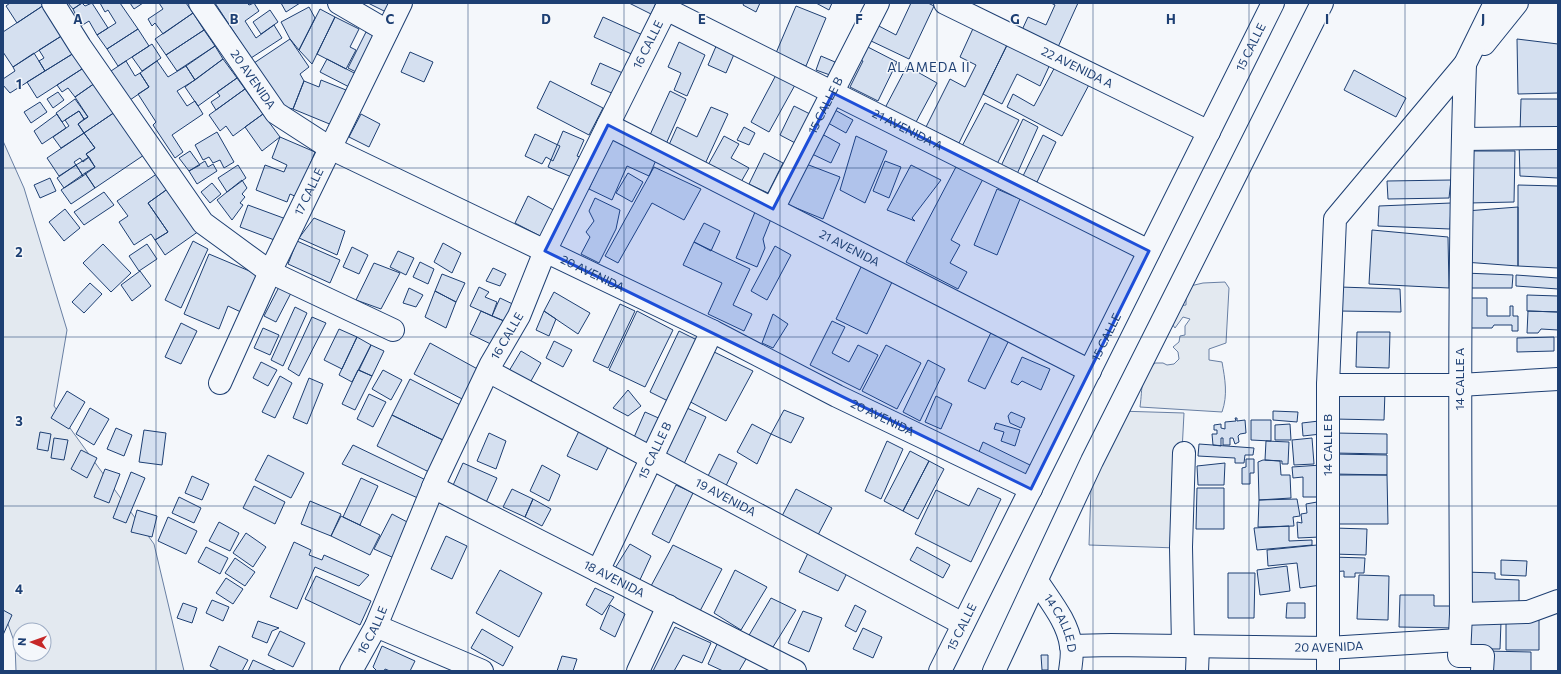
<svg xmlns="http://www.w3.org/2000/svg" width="1561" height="674" viewBox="0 0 1561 674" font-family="Commissioner,sans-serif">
  <rect width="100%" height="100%" fill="#f4f7fb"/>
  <path fill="#e3e9f0" stroke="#687fa3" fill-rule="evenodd" d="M3 141 24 188 67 330 54 406 154 544 184 671H16L15 644 3 610ZM20 630H44V654H20Z
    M1225 282 1229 288 1226 343 1209 349V360L1222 362C1225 379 1228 395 1222 412L1140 407C1143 385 1139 380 1155 363H1163L1167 365 1174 364 1179 359 1178 352 1173 347 1179 342 1180 336 1185 335V326L1190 319 1183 317 1175 328 1170 321 1178 306 1186 305V287L1203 283Z
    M1118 411 1184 413 1177 548 1089 545 1092 461Z"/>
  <path fill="#d5e0f0" stroke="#1d3f73" d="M10 3H42L44 5 17 23 6 6Z
    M68 3H82L73 9Z
    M82 3 85 6 92 3 108 28 97 35 89 21 81 26 73 9Z
    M100 3H120L138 29 107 49 97 35 116 23 108 10 105 12Z
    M130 3H143L134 9Z
    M159 3H186L193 13 163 34 155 23 152 26 148 19 163 9Z
    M215 3H247L249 5 254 3 259 11 245 21 256 38 274 25 282 38 251 58Z
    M281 3H300L286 12Z
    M368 3H392L388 13Z
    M629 3H656L651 14Z
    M744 3H760L756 12 743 5Z
    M816 3H832L829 10Z
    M911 3H928L934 6 909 59 869 40 877 25 896 35Z
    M1051 3H1078L1058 47 1022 30 1028 17 1046 25 1055 5Z
    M44 5 63 35 13 67 3 52V32Z
    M796 6 826 18 806 66 776 53Z
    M309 7 315 18 299 50 290 39 281 22Z
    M320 9 335 17 312 64 299 50Z
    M270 10 278 22 261 34 253 22Z
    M193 13 204 30 166 55 155 39Z
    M335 17 359 29 350 47 356 50 346 69 317 54Z
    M603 17 647 37 638 57 594 37Z
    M976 22 1010 39 959 143 926 127 950 79 965 87 976 65 960 57Z
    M138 29 149 46 118 66 107 49Z
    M204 30 215 46 177 71 166 55Z
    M366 32 378 38 360 74 348 68Z
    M63 35 74 53 45 71 39 61 44 58 39 50Z
    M290 39 309 67 300 74 304 81 293 109 284 107 254 63Z
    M1010 39 1052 60 1040 86 1017 74 1002 104 983 94Z
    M1517 39 1558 44V93L1518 94Z
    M679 42 705 55 687 96 674 90 681 73 668 67Z
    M152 44 161 58 142 71 132 57Z
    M717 44 735 52 726 73 708 65Z
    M862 44 897 62 878 101 850 87 863 61 855 58Z
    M215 46 223 59 195 80 186 66Z
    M410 52 433 62 424 82 401 72Z
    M34 53 45 71 10 93 3 85V79L15 71 13 67Z
    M74 53 85 67 37 98 27 82Z
    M821 56 835 62 830 75 816 70Z
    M223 59 237 78 198 106 185 87Z
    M327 59 360 76 353 89 320 72Z
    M126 61 135 76 140 73 149 87 130 100 111 71Z
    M157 61 168 77 186 66 195 80 177 91 187 106 195 101 203 114 172 135 183 152 175 158 153 125 156 122 138 94 149 87 140 73Z
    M600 63 625 74 616 95 591 84Z
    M1057 63 1091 81 1062 136 1007 107 1013 94 1034 106Z
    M907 66 937 83 915 124 885 108Z
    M85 67 95 83 75 97 68 88 62 92 57 85Z
    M1354 70 1406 98 1396 117 1344 90Z
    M776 75 795 85 769 132 751 122Z
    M237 78 245 89 216 110 211 102 220 96 217 92Z
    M321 80 346 90 332 125 293 109 304 81 319 87Z
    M550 81 603 108 589 135 537 108Z
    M95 83 115 112 84 133 78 124 88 117 75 97Z
    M245 89 263 114 233 136 226 126 220 131 209 115Z
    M670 91 686 99 666 144 649 137Z
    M58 92 64 100 53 108 47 99Z
    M75 99 88 117 84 119 79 111 62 122 56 113Z
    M1521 99H1558V133H1520Z
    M40 102 47 112 31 123 24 112Z
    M985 103 1019 120 996 166 961 148Z
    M794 106 814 116 799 145 780 135Z
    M711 107 728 114 705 164 668 147 677 127 697 137Z
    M835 110 853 120 846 133 828 123Z
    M79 111 84 119 78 124 84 133 61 148 53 137 69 126 65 120Z
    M115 112 144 155 95 188 85 173 95 167 86 154 95 148 84 133Z
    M57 114 66 128 42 144 34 131Z
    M263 114 280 137 262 151 245 127Z
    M361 114 380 124 369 147 349 137Z
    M1023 119 1038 127 1017 174 1001 166Z
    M744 127 755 133 749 145 737 140Z
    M563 131 584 140 577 156 583 158 574 178 548 167Z
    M217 132 234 162 224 168 220 160 213 163 209 157 203 160 195 145Z
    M84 133 95 148 86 154 89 157 83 162 80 158 74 162 76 165 59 176 47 158Z
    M535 134 560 146 553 161 546 157 542 164 525 156Z
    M822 134 840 144 831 163 812 154Z
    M1043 135 1056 142 1037 182 1023 176Z
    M724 136 739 144 731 158 749 168 741 182 708 165Z
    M856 136 887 151 865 203 840 190Z
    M280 137 315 152 297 197 290 194 287 202 256 190 265 165 284 172 287 165 272 158Z
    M612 138 657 158 649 176 627 166 612 200 589 189Z
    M1519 143 1558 146V178L1520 176Z
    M190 151 200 165 189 171 179 158Z
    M1470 151H1515L1514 202 1469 203Z
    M764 153 783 163 768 193 749 184Z
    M89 157 95 167 83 176 76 165Z
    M205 161 208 167 213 164 217 171 197 184 189 171Z
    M885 161 901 167 889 198 873 191Z
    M801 162 840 177 823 219 784 203Z
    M76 165 83 176 64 188 57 178Z
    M238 165 246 178 227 192 218 178Z
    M911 165 941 180 912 218 915 221 887 210Z
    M957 165 983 179 951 240 960 245 950 263 967 272 958 289 906 262Z
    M654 167 701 189 684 220 652 203 618 263 605 256Z
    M85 173 95 188 71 204 61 190Z
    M158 173 169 188 148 203 168 232 155 240 151 234 134 245 119 222 128 216 117 201Z
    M628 173 643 182 632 202 616 193Z
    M50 178 56 191 40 198 34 185Z
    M242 180 247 188 242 194 245 197 240 203 243 205 232 220 217 200Z
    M1451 180 1449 198 1388 199 1387 181Z
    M212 183 221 194 210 203 201 192Z
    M1518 185 1558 186V268L1518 266Z
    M169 188 199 231 165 255 155 240 168 232 148 203Z
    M997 189 1020 199 997 255 974 245Z
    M104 192 114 205 84 225 74 212Z
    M528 196 559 213 546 239 515 223Z
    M595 198 620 210 616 229 599 263 581 254 590 237 586 232 594 221 589 211Z
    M1451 203 1450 229 1378 226 1379 206Z
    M248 205 286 219 277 241 240 227Z
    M1518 207V266L1464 262 1466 211Z
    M65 209 80 228 64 241 49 222Z
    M755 212 771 219 763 239 765 248 757 267 736 258Z
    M314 218 345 231 337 255 299 238Z
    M704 223 720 231 711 251 694 242Z
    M1372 230 1448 237 1449 288 1369 284Z
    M193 241 208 249 181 308 165 300Z
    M297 241 340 260 330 283 288 264Z
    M694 242 750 269 733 305 752 314 744 331 708 314 722 283 683 265Z
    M443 243 461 253 452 273 434 262Z
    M103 244 131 273 111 292 83 263Z
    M147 244 157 259 139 271 129 256Z
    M775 246 791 255 767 300 751 291Z
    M352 247 368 255 359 274 343 267Z
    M398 251 414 258 406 275 390 267Z
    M209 254 259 275 243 313 228 306 219 329 184 314Z
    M420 262 434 269 428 284 413 277Z
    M374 263 400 273 381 309 356 300Z
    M862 265 893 280 867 334 836 319Z
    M493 268 506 274 500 286 486 281Z
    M140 271 151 286 132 301 121 285Z
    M1464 273 1513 275 1512 288H1464Z
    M442 274 465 283 456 302 435 291Z
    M1516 275 1558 278V289L1516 286Z
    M90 283 102 294 84 313 72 302Z
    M279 287 291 293 276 322 264 316Z
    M479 287 489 292 485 297 497 302 492 316 470 306Z
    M1340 287 1400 289 1401 312 1340 311Z
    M409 288 423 295 416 307 403 303Z
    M435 291 456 302 446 328 425 317Z
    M554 292 590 313 578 334 544 311Z
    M1527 295 1558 296V312L1527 311Z
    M500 298 519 307 511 324 492 316Z
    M1469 298H1487V316H1510V306H1513V316H1518V331H1512V325H1494L1492 328H1469Z
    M620 304 635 311 608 368 593 361Z
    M295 307 307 313 283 366 271 360Z
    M481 311 511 324 499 348 470 334Z
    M544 311 556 319 549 336 536 330Z
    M637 311 673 330 645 387 609 370Z
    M1528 311 1558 312V330L1541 329 1538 333H1527Z
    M773 314 788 324 773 348 762 343Z
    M312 317 326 323 299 376 288 369Z
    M832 321 845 327 832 353 849 362 858 345 878 355 860 390 810 365Z
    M181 323 197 331 181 364 165 357Z
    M995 324 1013 332 985 389 968 381Z
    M263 328 279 335 270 355 254 348Z
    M339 329 357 337 342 369 324 360Z
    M679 331 701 342 672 403 650 392Z
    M1357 332H1390L1389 368 1356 367Z
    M357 337 371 345 352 382 339 375Z
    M1554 337V351L1517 352V338Z
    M554 341 572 350 563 367 546 358Z
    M430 343 483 372 468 402 414 374Z
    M371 345 384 351 372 376 359 370Z
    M886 345 921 363 897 409 862 391Z
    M708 349 753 371 726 421 685 399Z
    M521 351 541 363 527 388 506 376Z
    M1022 357 1050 369 1041 390 1022 381 1018 385 1011 382Z
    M928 360 945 369 920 421 903 412Z
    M261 362 277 370 268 386 253 378Z
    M358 370 372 376 355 410 342 404Z
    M383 370 402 380 391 400 372 389Z
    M280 376 292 383 275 418 262 412Z
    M309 378 323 384 307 424 293 418Z
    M410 379 466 408 449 443 392 415Z
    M1334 389 1385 391 1384 420 1333 419Z
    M628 390 641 406 628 416 613 408Z
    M67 391 85 402 69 429 51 418Z
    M369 394 386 402 373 427 357 419Z
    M936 396 952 404 941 429 925 422Z
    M90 408 109 419 94 445 76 434Z
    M687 408 706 417 683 466 664 457Z
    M784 410 804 418 791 443 771 434Z
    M1273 411 1298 412 1297 422 1273 420Z
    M645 412 663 420 649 450 632 442Z
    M1011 412 1025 418 1021 428 1010 423 1008 416Z
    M392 415 449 443 433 474 377 446Z
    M1235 418H1237V421L1245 420 1246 433 1240 434 1238 436 1239 442 1235 444 1233 438H1230V445H1223V438H1221V446L1213 445 1212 434H1217V430H1214V425L1221 424V428L1225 429V422L1236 421Z
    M1251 420H1271V441L1251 440Z
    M1319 421 1321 434 1303 436 1302 423Z
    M996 423 1020 430 1015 446 1001 441 1004 432 994 429Z
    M752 424 771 434 757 464 737 452Z
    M1290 424 1291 440H1275V425Z
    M116 428 132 435 124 456 107 449Z
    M144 430 166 433 162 465 139 462Z
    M579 431 609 445 597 470 567 456Z
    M40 432 51 434 48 451 37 449Z
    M489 433 506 441 496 469 477 461Z
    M1335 433 1387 434V454L1334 453Z
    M54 438 68 440 64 460 51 458Z
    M1312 438 1314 464 1294 465 1292 440Z
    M887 441 903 449 881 499 865 491Z
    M1266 441 1289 442 1288 464H1282V461L1265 460Z
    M983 442 1032 466 1024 482 976 459Z
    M1199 444 1254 448 1253 455H1245L1244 463H1235V458L1198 456Z
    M353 445 430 482 420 499 342 464Z
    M81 450 97 458 87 478 71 469Z
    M910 451 929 461 903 511 884 501Z
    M719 454 737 463 723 492 705 482Z
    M1334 454 1387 455V475L1334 474Z
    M268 455 304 473 291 498 255 480Z
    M1246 459H1254V473H1250V484H1242V468L1246 467Z
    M1263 460 1280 461 1281 475H1290L1291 498 1259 500 1258 462Z
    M929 461 944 469 918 519 903 511Z
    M463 463 497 478 484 507 450 492Z
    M1225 463 1224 485H1198L1197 466Z
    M542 465 560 475 549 501 530 491Z
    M1321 465 1322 497H1303V477L1293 478 1292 467Z
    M105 469 120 474 109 503 94 497Z
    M131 472 145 478 126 523 113 518Z
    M1334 475H1387L1388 524H1332Z
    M192 476 209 484 202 500 185 493Z
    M361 478 378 486 360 525 343 517Z
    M676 485 693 493 669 543 652 534Z
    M254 486 285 502 275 524 243 508Z
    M978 488 1001 499 971 562 915 534 936 490 969 506Z
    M1197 488H1224V529H1196Z
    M512 489 533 499 525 517 503 507Z
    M796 489 832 508 818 535 782 516Z
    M179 497 201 508 194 523 172 513Z
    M533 499 551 509 542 526 525 517Z
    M1297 499 1300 516 1293 517 1294 526 1258 527 1259 500Z
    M310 501 341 514 331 536 301 524Z
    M1317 502 1320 537 1298 538 1297 522 1302 523 1301 514 1307 513 1306 504Z
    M137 510 157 516 152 537 131 532Z
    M392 514 411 524 394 558 374 549Z
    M341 516 380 535 370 555 331 536Z
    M168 517 197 531 186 554 158 541Z
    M219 522 239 533 230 551 209 541Z
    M1289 526V541L1312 540V545L1257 550 1254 528Z
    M1334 528 1367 529 1366 555 1333 554Z
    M246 533 266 547 253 567 233 553Z
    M446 536 467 546 452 579 431 569Z
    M294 542 311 550 309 555 322 560 324 555 369 575 359 586 315 567 297 609 270 597Z
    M630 544 651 556 638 584 612 573Z
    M673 545 722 569 700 611 651 586Z
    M1317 545 1321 585 1300 588 1297 563 1268 566 1267 550Z
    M206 547 228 558 220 574 198 562Z
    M917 547 950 565 943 578 910 560Z
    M808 553 847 573 838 591 799 572Z
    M1332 557 1365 558 1364 573H1355V577H1344V571L1331 572Z
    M235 558 255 572 245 586 225 573Z
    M1501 560 1527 561 1526 576 1501 575Z
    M1287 566 1290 591 1260 595 1257 570Z
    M500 570 542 593 519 637 476 613Z
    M735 570 767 587 741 630 714 613Z
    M1465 572 1495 573V579L1519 580V609L1464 608Z
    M1228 573H1255L1254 618H1228Z
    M1359 575 1389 576 1388 620 1357 619Z
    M316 576 371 601 360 625 305 599Z
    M226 578 243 589 233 604 216 593Z
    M595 588 614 597 602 615 586 605Z
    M1400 595H1434V606H1456V628L1399 627Z
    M771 598 796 610 773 647 748 637Z
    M212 600 229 607 223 621 206 613Z
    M183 603 197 608 192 623 177 618Z
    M1287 603H1305V618H1286Z
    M610 605 625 614 615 637 600 629Z
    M855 605 866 611 856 632 845 626Z
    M3 610 12 615 3 635Z
    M803 611 822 618 809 652 788 643Z
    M1539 617V650H1506V618Z
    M258 621 279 628 272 631 267 643 252 637Z
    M1464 621 1501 622 1500 649H1464Z
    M675 627 711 643 702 663 683 655 674 671H653Z
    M863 628 882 637 873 658 853 649Z
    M482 629 513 647 503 666 471 648Z
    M280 631 305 643 293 667 268 655Z
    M718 642 749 654 739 671H723L708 664Z
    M219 646 248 660 242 671H220L210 666Z
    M382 646 415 661 410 671H390L385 669 384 671H377L373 667Z
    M1486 651 1531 652V671H1486Z
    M1041 655H1048V670H1042Z
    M562 656 577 659 573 671H557Z
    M253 660 277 671H248Z"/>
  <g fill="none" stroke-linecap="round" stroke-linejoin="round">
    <g stroke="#1d3f73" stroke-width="24">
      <g id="street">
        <path d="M53 3 80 46 203 223 270 272 393 330"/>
        <path id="s1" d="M200 3 276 113 330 148 712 331 837 396 1031 489"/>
        <path d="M339 3 387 31"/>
        <path id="s2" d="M945 3 1209 132"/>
        <path id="s3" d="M666 9 1149 251"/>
        <path d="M1484 44 1517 3"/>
        <path d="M1465 64C1459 247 1460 430 1461 614L1459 656H1483L1482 671"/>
        <path id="s4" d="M608 125 1090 371"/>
        <path d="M1463 139 1558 138"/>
        <path id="s5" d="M773 209 878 3"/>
        <path id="s6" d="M488 371 963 624"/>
        <path id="s7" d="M220 383 270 272 401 3"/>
        <path d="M1328 385H1460L1558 379"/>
        <path id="s8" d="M433 487 795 671"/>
        <path id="s9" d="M598 571 712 331"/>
        <path id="s10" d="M1037 581C1050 601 1068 622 1071 646 1073 654 1071 663 1070 671"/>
        <path d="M1461 614 1528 612 1558 601"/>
        <path d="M376 626 482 671"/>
        <path id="s11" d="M1071 646 1111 645 1328 648 1459 640"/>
        <path d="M1183 646 1181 547 1184 453"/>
        <path id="s12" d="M351 671 376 626 436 480 491 364 519 316 545 251 669 3"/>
        <path d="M638 671 668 606"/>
        <path d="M1197 671 1198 647"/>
        <path d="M1328 671V385L1335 219 1465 64 1495 3"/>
      </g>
    </g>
    <g stroke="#1d3f73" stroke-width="24">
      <g id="secondary">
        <path id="s13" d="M940 671 1273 3"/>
        <path d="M994 671 1092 461 1322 3"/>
      </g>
    </g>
    <use href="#street" stroke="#f4f7fb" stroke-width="22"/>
    <use href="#secondary" stroke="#f4f7fb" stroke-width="22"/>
  </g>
  <path fill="#1d4ed8" fill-opacity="0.2" stroke="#1d4ed8" stroke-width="3" stroke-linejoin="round" d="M833 93 1149 251 1031 489 545 251 608 125 773 209Z"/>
  <path fill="none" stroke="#1d3f73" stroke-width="1" stroke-opacity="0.55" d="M156 3V671M312 3V671M468 3V671M624 3V671M780 3V671M937 3V671M1093 3V671M1249 3V671M1405 3V671M3 168H1558M3 337H1558M3 506H1558"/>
  <g text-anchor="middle" stroke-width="3" stroke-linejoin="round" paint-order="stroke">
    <g font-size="12" fill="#1d3f73" stroke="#f4f7fb">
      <text dy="4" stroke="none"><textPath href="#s12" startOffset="694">16 CALLE</textPath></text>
      <text dy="4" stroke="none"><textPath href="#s13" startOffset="697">15 CALLE</textPath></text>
      <text dy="4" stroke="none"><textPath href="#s2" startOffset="147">22 AVENIDA A</textPath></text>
      <text dy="4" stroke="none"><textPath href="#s1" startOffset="93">20 AVENIDA</textPath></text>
      <text dy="4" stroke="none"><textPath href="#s5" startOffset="116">15 CALLE B</textPath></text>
      <text dy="4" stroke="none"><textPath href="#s3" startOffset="270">21 AVENIDA A</textPath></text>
      <text dy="4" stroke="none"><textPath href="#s7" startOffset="211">17 CALLE</textPath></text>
      <text dy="4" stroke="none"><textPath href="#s4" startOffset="271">21 AVENIDA</textPath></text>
      <text dy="4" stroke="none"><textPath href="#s1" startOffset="489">20 AVENIDA</textPath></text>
      <text dy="4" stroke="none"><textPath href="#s12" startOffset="370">16 CALLE</textPath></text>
      <text dy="4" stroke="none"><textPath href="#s13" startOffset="373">15 CALLE</textPath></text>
      <text transform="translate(1460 379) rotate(-90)" y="4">14 CALLE A</text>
      <text dy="4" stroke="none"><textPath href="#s1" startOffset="813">20 AVENIDA</textPath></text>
      <text transform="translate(1328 445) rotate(-90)" y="4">14 CALLE B</text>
      <text dy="4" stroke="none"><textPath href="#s9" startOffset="133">15 CALLE B</textPath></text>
      <text dy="4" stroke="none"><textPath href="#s6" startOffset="269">19 AVENIDA</textPath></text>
      <text dy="4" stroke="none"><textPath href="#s8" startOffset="203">18 AVENIDA</textPath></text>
      <text dy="4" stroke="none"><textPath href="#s10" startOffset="49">14 CALLE D</textPath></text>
      <text dy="4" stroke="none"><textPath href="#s13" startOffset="49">15 CALLE</textPath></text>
      <text dy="4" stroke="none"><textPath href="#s12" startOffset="46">16 CALLE</textPath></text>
      <text dy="4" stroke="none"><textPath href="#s11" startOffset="258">20 AVENIDA</textPath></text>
    </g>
    <g font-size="13" letter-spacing="1" fill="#1d3f73" stroke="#f4f7fb">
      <text x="929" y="72">ALAMEDA II</text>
    </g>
  </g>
  <g font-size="13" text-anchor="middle" font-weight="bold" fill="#1d3f73" stroke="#f4f7fb" stroke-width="3" stroke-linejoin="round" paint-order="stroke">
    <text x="78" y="24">A</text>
    <text x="234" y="24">B</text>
    <text x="390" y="24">C</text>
    <text x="546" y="24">D</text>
    <text x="702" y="24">E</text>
    <text x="859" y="24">F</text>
    <text x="1015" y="24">G</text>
    <text x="1171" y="24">H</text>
    <text x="1327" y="24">I</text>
    <text x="1483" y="24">J</text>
    <text x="19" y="89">1</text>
    <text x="19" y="257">2</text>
    <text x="19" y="426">3</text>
    <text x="19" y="594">4</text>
  </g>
  <rect width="1561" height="674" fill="none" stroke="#1d3f73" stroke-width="8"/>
  <g transform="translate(32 642) rotate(272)"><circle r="19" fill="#f4f7fb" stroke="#9eadc5"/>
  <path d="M0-3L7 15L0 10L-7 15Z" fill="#c62828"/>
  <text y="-6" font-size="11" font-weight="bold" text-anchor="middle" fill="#1d3f73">N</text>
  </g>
</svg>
